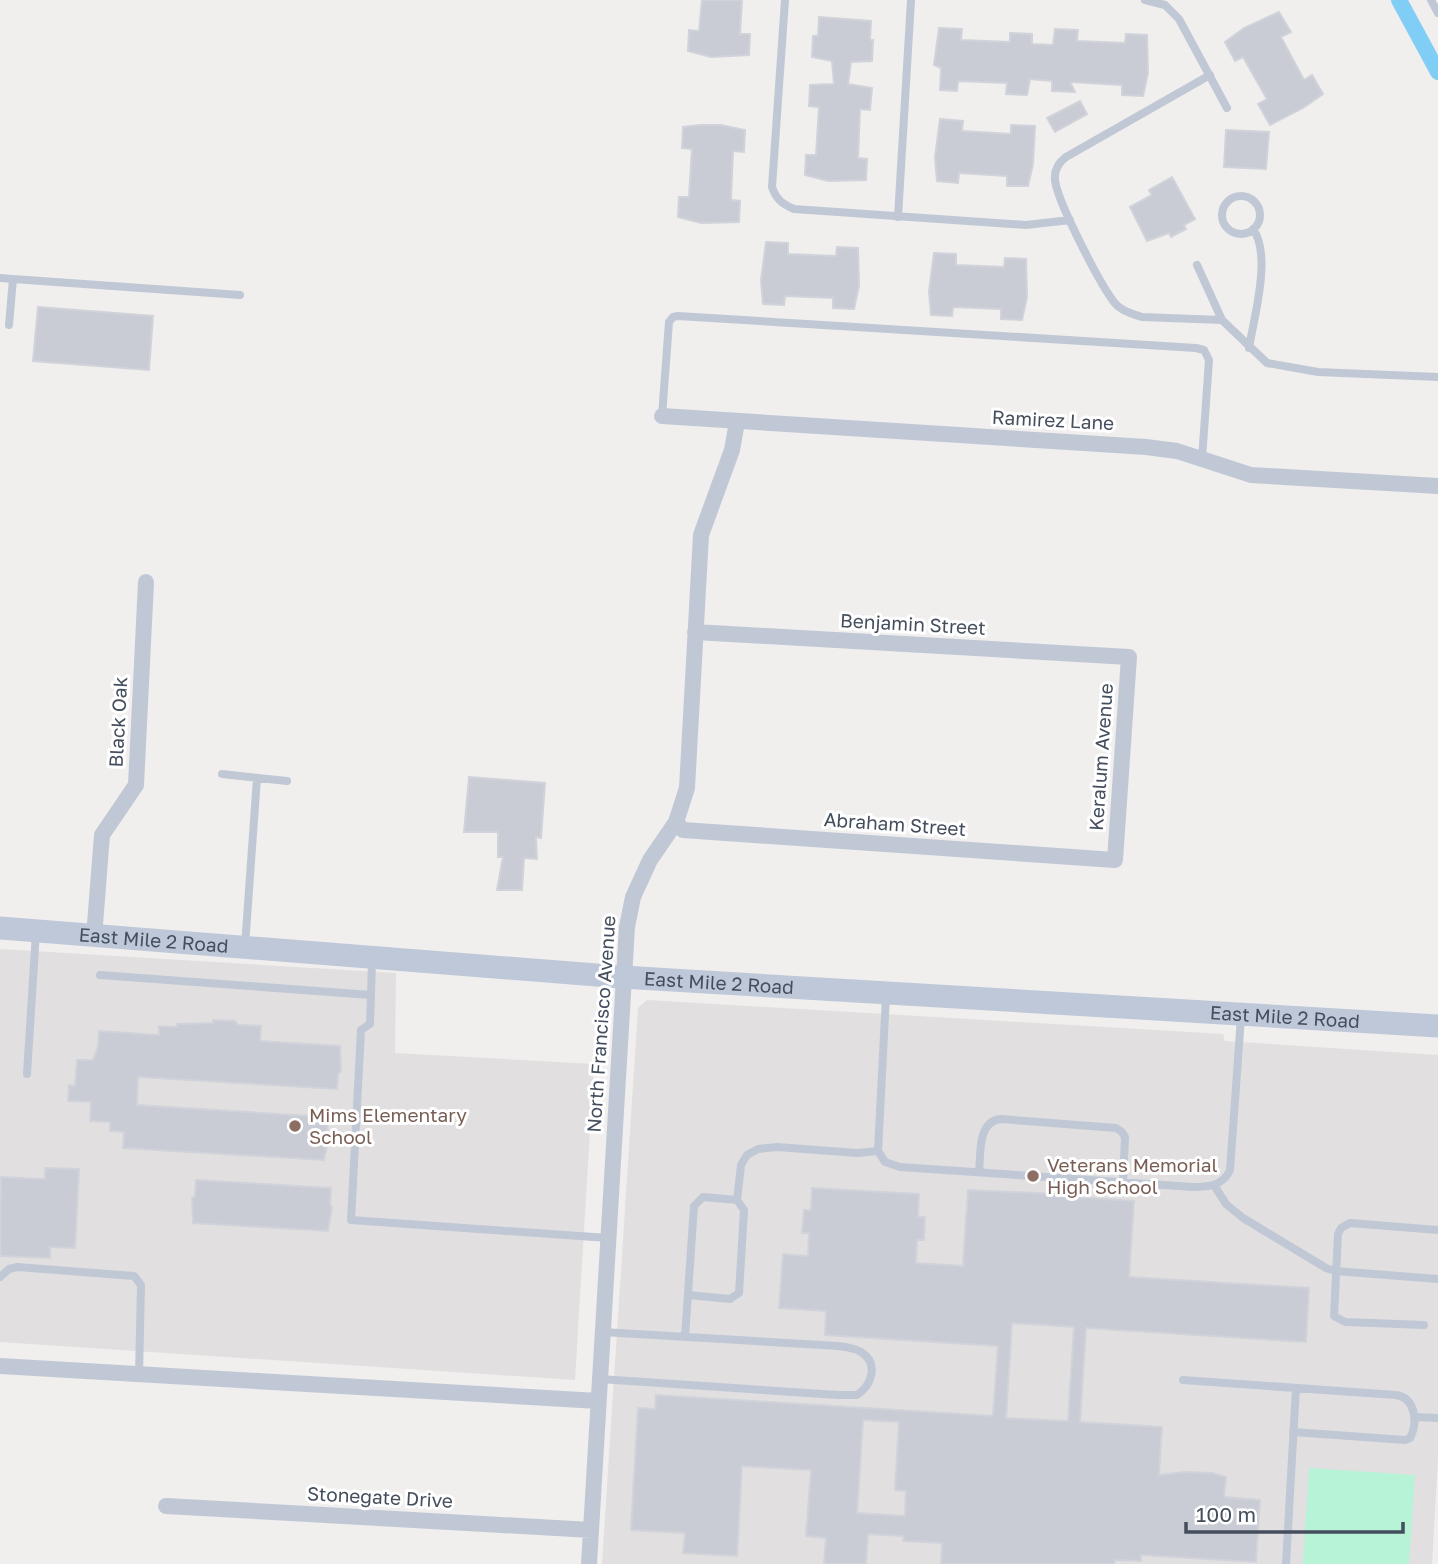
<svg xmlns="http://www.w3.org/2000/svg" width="1438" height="1564" viewBox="0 0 1438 1564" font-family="'Golos Text',sans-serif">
  <rect width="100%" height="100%" fill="#f1eeee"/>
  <path fill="#e2dfe0" d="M0 949 396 973 395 1053 594 1064 575 1380 0 1342Z
    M647 1000 1223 1034 1225 1041 1438 1055V1459L1432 1564H602L638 1008Z"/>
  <path fill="#b7f3d6" d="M1309 1468 1415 1475 1409 1564H1303Z"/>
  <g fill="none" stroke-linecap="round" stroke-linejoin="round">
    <path stroke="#80cdf5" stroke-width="16" d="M1399 0 1438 72"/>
  </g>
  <path fill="#c9ccd4" stroke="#d1d3da" stroke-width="2" fill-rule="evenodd" d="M702 0H742L740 34H750L749 55 711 57 688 51 689 30 699 31Z
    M1279 12 1291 32 1281 37 1304 80 1312 75 1323 94 1303 108 1270 125 1258 104 1267 99 1243 57 1235 61 1225 42 1244 28Z
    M819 17 871 21 870 40H873L872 61 851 62 848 84 872 88 870 110 860 109 858 158 867 159 866 180 828 181 805 175 806 155H816L819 107 809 106 810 85 834 84 832 61 812 57 813 36H818Z
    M939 28 962 29 961 40 1010 42V33L1032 34V44L1053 45 1055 29 1078 30 1077 41 1125 43 1126 34 1147 35 1148 73 1143 96 1122 95V85L1070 82 1075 92 1052 91V81L1030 79 1027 95 1006 94 1007 83 958 81 957 91 940 90 941 68 934 65Z
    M1080 101 1087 114 1055 132 1047 118Z
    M940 119 963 121 962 131 1011 134V125L1035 126 1033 164 1028 186H1007V176L959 173 958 183 937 181 935 157Z
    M700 125H721L745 130 744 152 733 151 731 200 740 201 739 222 701 223 678 217 679 197H689L692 149 682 148 683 127Z
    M1226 130 1269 132 1266 169 1224 167Z
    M1172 177 1195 219 1184 225 1186 229 1171 237 1169 233 1147 241 1130 207 1152 195 1149 190Z
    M766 242 788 243V254L836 256 837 247 858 248 859 286 854 309 833 308V298L785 296 784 305 763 304 761 280Z
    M934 253 956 254V265L1004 267 1005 258 1026 259 1027 297 1022 320 1001 319V309L953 307 952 316 931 315 929 291Z
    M38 307 153 316 149 370 33 361Z
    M469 777 545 783 541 838 536 837 537 859 524 858 522 890H497L503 857H498V832H464Z
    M213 1020 235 1021 238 1025 261 1026 260 1041 340 1046 341 1071 338 1074 337 1089 138 1077 137 1105 327 1117 328 1141 324 1160 123 1148 124 1132 110 1131V1122L90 1121 91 1102 68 1101 69 1085 75 1086 77 1060H93L98 1047 99 1031 159 1035V1026L177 1027V1024L213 1023Z
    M45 1168 79 1169 75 1248 50 1247V1258L0 1256 1 1177 45 1179Z
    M196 1180 331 1188 330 1205 332 1207 328 1231 193 1223 192 1198 195 1196Z
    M812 1188 919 1194 918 1217H925L924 1240H917L916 1263 963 1266 968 1190 1059 1194V1196L1134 1201 1129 1277 1309 1288 1306 1342 1086 1328 1080 1422 1162 1427 1159 1475 1185 1472 1212 1473 1226 1477 1224 1497 1260 1500 1256 1562 1141 1555V1561L1115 1560 1114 1564H941L942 1543 903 1541 904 1536 868 1534 866 1564H824L826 1538 806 1536 811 1470 742 1466 737 1556 683 1553 685 1533 631 1530 638 1408 655 1409 656 1395 993 1416 998 1346 825 1335 826 1311 779 1308 783 1254 808 1256 809 1233H802L804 1210H811ZM1012 1323 1074 1327 1068 1421 1006 1418ZM863 1420 899 1422 895 1490 906 1491 905 1516 857 1513Z"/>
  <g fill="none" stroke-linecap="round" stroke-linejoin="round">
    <path stroke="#c0c8d5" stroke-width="8" d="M785 0 772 187C776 199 782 204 794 209L1026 225 1070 220
      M1145 0 1165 5 1179 19 1227 108
      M1431 0 1438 13
      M1210 75 1066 157C1058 163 1054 170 1055 180 1057 201 1100 284 1114 302 1121 311 1132 314 1142 317L1222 320 1267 363 1318 372 1438 377
      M1222 215a19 19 0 1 1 38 0a19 19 0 1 1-38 0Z
      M898 217 911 0
      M1197 265 1222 320
      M0 278 13 279 9 325
      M13 279 240 295
      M1249 348C1254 317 1272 255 1253 229
      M662 416 669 322 673 317 678 316 1196 348 1204 350 1209 360 1202 459
      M222 774 287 781
      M245 946 257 778
      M100 975 371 995 372 959
      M371 995 370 1024 361 1030 351 1220 608 1238
      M886 996 878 1151 885 1162 900 1167 1193 1187C1208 1187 1223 1186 1230 1170L1241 1017
      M27 1074 36 932
      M979 1172C981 1154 977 1121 1001 1119L1116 1128 1122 1132 1125 1137 1123 1182
      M1214 1185 1226 1204 1243 1218 1326 1268 1335 1271 1438 1279
      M737 1200 741 1165 747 1155 758 1149 777 1147 857 1153 878 1151
      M0 1277 9 1269 17 1267 134 1276 141 1285 139 1375
      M1424 1325 1345 1322 1334 1316 1338 1234 1341 1228 1350 1223 1438 1230
      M685 1337 694 1206 703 1197 737 1200 744 1210 739 1293 730 1299 688 1295
      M600 1379 838 1395H857C872 1385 879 1363 861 1352 855 1348 845 1347 838 1346L602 1332
      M1183 1380 1396 1395C1416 1398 1418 1423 1410 1438L1405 1440 1293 1432
      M1414 1417 1438 1418
      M1286 1564 1296 1388"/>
    <path stroke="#c0c8d5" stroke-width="16" d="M662 416 1146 447 1177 451 1251 475 1438 486
      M676 822 683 830 1115 860 1129 657 695 632
      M94 937 102 835 136 785 146 582
      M0 1366 598 1401
      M166 1506 591 1530
      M589 1564 627 927 633 897 650 860 676 822 687 788 701 535 732 450 737 422"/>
    <path stroke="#bec8d9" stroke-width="23" id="s1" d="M0 928 622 977 1438 1026"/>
  </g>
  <g fill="#8d6e63" stroke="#fff" stroke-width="2.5">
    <circle cx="295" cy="1126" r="7"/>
    <circle cx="1033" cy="1176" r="7"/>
  </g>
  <g text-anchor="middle" stroke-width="6" stroke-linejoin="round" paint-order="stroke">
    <g font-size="19" fill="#444e5d" stroke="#fff">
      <text transform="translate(1053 420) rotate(3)" y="7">Ramirez Lane</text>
      <text transform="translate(913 624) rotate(3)" y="7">Benjamin Street</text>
      <text transform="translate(118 722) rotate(-87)" y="7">Black Oak</text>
      <text transform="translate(1101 757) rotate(-86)" y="7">Keralum Avenue</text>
      <text transform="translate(895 824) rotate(4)" y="7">Abraham Street</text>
      <text dy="7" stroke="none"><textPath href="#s1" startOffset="154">East Mile 2 Road</textPath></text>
      <text dy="7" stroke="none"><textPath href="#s1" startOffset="721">East Mile 2 Road</textPath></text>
      <text dy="7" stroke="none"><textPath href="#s1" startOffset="1288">East Mile 2 Road</textPath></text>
      <text transform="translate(601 1024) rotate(-86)" y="7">North Francisco Avenue</text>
      <text transform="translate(380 1497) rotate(3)" y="7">Stonegate Drive</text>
    </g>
    <g font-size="19" fill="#785e54" stroke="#fff" text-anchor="start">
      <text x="309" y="1122">Mims Elementary<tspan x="309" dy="22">School</tspan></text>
      <text x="1047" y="1172">Veterans Memorial<tspan x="1047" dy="22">High School</tspan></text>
    </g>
  </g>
  <path d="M1186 1522v10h217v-10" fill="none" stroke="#444e5d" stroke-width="3.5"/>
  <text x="1196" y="1522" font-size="21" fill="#444e5d" stroke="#ffffff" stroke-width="5" paint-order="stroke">100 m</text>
</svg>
